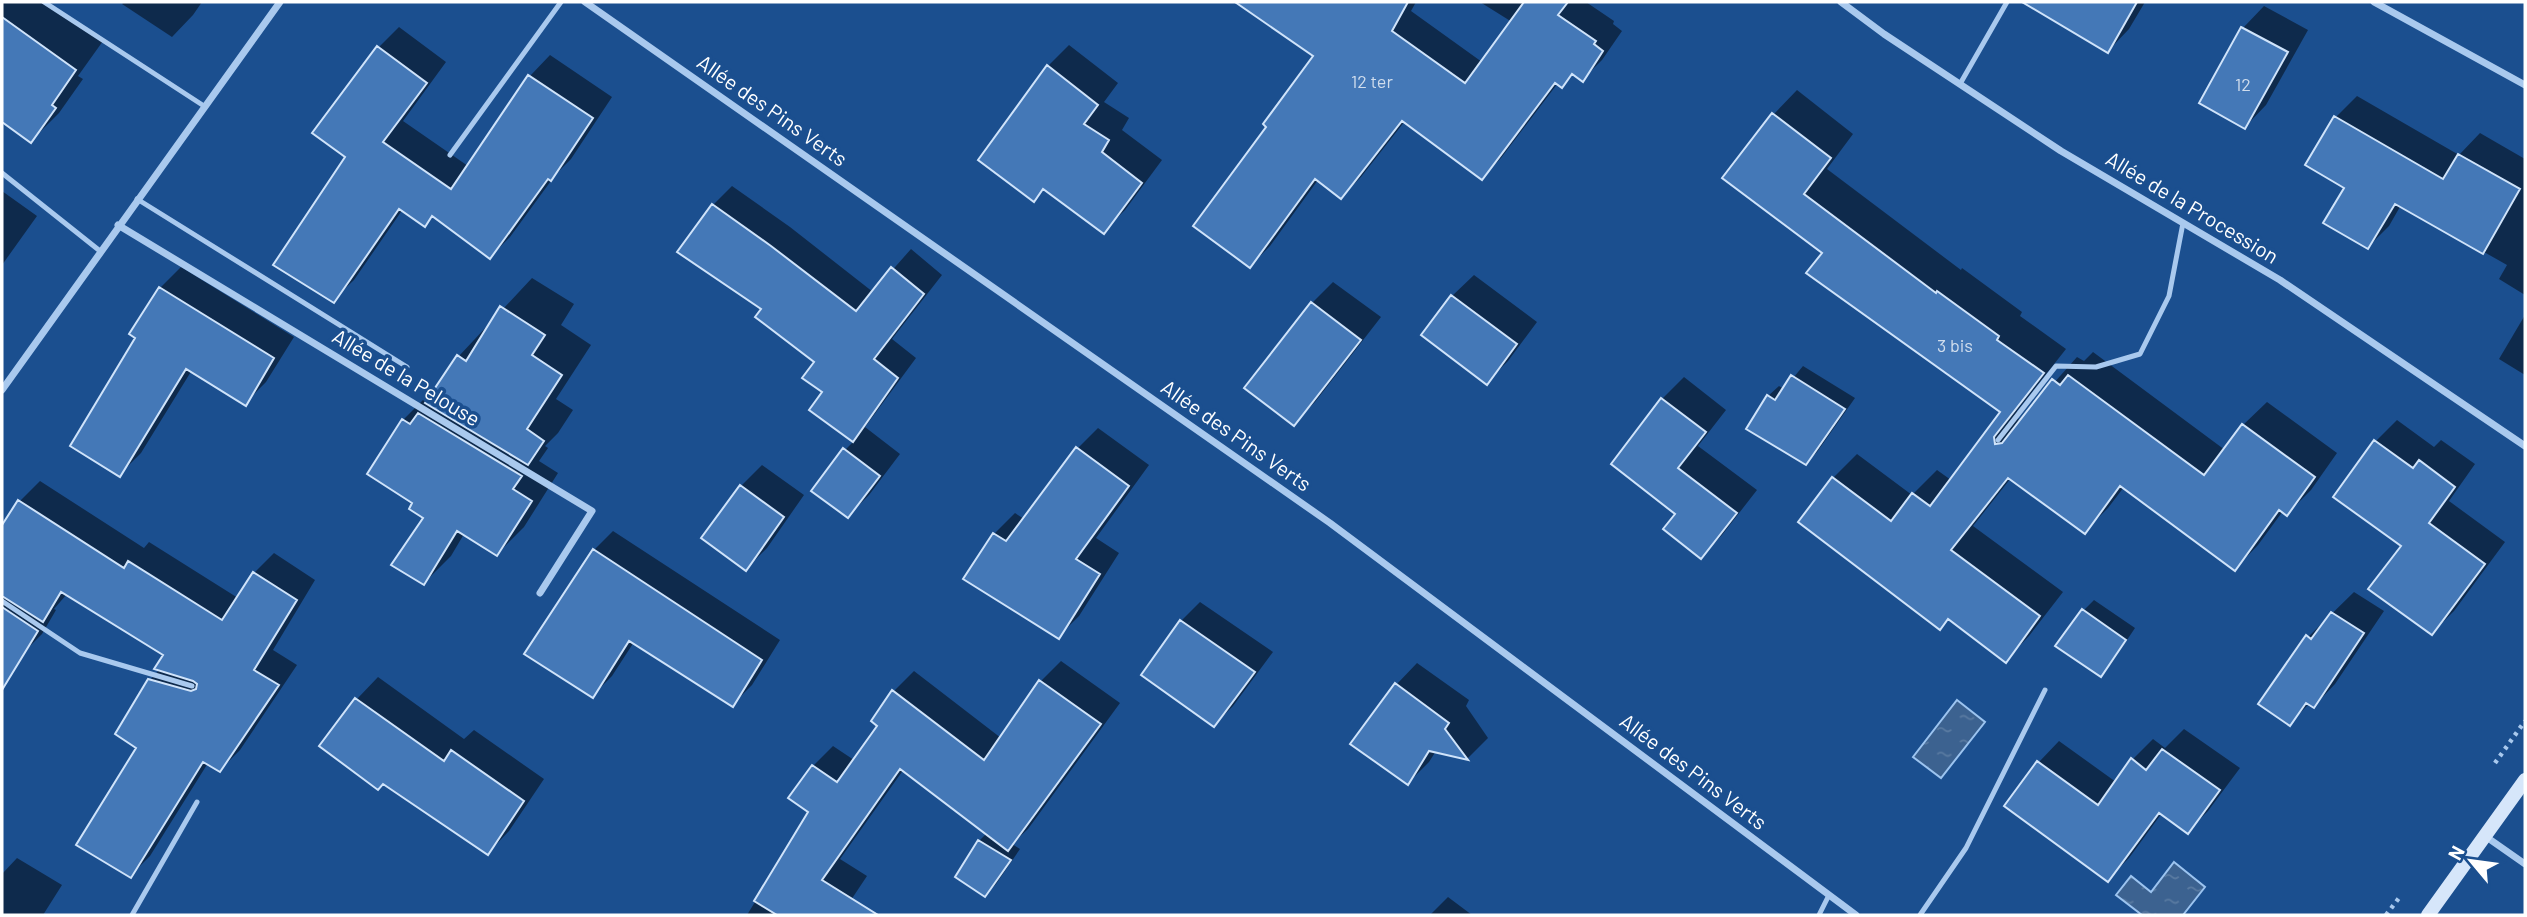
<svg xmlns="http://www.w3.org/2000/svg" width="2527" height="917" viewBox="0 0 2527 917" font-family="Barlow,sans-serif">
  <defs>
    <pattern id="water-ripples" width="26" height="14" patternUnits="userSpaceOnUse" patternTransform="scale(1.75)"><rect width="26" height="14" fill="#3c6290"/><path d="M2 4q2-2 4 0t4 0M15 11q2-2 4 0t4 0" fill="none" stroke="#597aa1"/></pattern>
  </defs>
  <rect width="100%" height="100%" fill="#1b4f8f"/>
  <path fill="url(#water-ripples)" stroke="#9cc4f0" stroke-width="2" d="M1957 700 1985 722 1941 778 1913 757Z
    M2174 862 2205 887 2183 915H2142L2116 895 2131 876 2151 892Z"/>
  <path fill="#0007" d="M2 2H47L103 41 78 76 83 79 59 113 31 141 2 120Z
    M124 2H202L193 15 172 37 122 4Z
    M1249 2H1416L1411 11 1482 62 1512 22 1480 2H1586L1614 21 1613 24 1622 31 1602 60 1583 79 1574 73 1562 86 1558 83 1501 158 1482 178 1405 121 1361 177 1341 197 1318 180 1270 246 1250 266 1269 126 1315 56Z
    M2074 2H2145L2129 29 2108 51 2062 23Z
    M2264 6 2308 30 2266 105 2245 127 2202 102 2243 28Z
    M399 27 446 62 403 121 468 166 530 76 550 55 612 97 571 159 556 174 510 237 490 257 434 215 424 225 403 209 354 280 333 300 347 156 379 47Z
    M1069 45 1118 83 1104 102 1129 118 1122 130 1162 160 1125 210 1104 231 1045 188 1034 199 1048 66Z
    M1797 90 1853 134 1827 169 1961 270 1962 268 2022 312 2020 316 2066 349 2017 411 2019 422 2077 357 2084 361 2093 352 2225 450 2243 425 2267 402 2337 453 2311 490 2287 514 2283 511 2258 545 2235 569 2124 487 2108 508 2084 532 2011 478 1973 526 2063 592 2029 636 2006 660 1949 617 1833 478 1857 454 1912 495 1937 470 1951 480 2002 412 1825 253 1725 178 1774 114Z
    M2357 96 2459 155 2480 133 2525 159V295L2499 279 2507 265 2401 205 2389 226 2368 247 2346 187 2336 117Z
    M732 186 790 227 873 292 911 249 942 275 892 339 916 358 865 427 900 454 869 495 848 516 845 450 854 441 824 392 817 362 763 309 713 205Z
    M2 191 37 216 2 265Z
    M181 267 294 337 266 382 245 403 192 370 141 453 120 474 138 337 160 288Z
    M1474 275 1537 322 1508 361 1487 382 1452 296Z
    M532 278 574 304 561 325 591 345 556 399 573 410 558 433 545 446 548 448 539 461 558 473 524 527 497 554 464 534 451 556 424 583 425 517 415 502 403 420 431 392 433 394 459 356Z
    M1333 282 1381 317 1315 402 1293 424 1312 303Z
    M2525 315V375L2499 359Z
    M1803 366 1855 398 1817 452 1806 463 1768 396 1779 386 1784 389Z
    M1684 377 1726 410 1698 446 1757 490 1722 535 1701 557 1678 514 1613 464 1662 399Z
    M2397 420 2434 447 2441 440 2475 464 2449 501 2505 542 2454 611 2432 633 2403 546 2376 441Z
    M1098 428 1149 465 1096 538 1119 553 1079 616 1059 636 994 534 1015 513 1024 519 1077 449Z
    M762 465 804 495 767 548 746 569 741 486Z
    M40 481 144 548 149 542 238 598 254 573 274 553 315 580 273 650 297 665 240 750 220 770 208 763 150 856 130 876 139 747 150 680 160 669 166 654 67 594 54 609 56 610 42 634 22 654 2 643V529L20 501Z
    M613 531 780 640 752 685 733 704 634 642 612 676 592 696 594 550Z
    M2354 592 2384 611 2335 684 2314 706 2310 703 2289 724 2308 637Z
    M2094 600 2135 628 2111 664 2100 675 2083 611Z
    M1200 602 1273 652 1233 706 1214 725 1144 674 1181 621Z
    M1061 661 1120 703 1028 829 1012 844 1020 849 996 884 985 895 979 841 987 833 904 769 840 859 867 876 841 915H747L810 812 813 766 833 746 854 760 879 725 874 721 894 691 914 671 1001 738 1041 681Z
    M1417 663 1469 700 1466 706 1488 738 1467 759 1436 751 1429 762 1408 783 1396 685Z
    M378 677 464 739 474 730 544 779 509 831 488 853 383 782 321 746 357 699Z
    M2184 729 2240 768 2208 811 2188 831 2162 813 2129 858 2108 879 2039 762 2059 741 2116 782 2132 760 2153 739 2165 748Z
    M17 858 62 885 43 915H2V874Z
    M1448 897 1472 915H1430Z"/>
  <path fill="#4478b7" stroke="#cfe3fa" stroke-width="2" d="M1235 2H1408L1392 31 1465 83 1524 2H1568L1558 15 1596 41 1594 44 1603 51 1583 82 1572 74 1562 88 1555 83 1482 180 1402 121 1341 199 1315 179 1250 268 1193 226 1266 127 1263 124 1313 56Z
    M2022 2H2137L2108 53Z
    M2 17 76 70 52 105 56 108 31 143 2 122Z
    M2241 27 2288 52 2245 129 2199 103Z
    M377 46 427 83 383 142 451 189 528 75 593 118 551 181 548 179 490 259 432 216 425 227 399 209 334 303 273 265 345 157 312 133Z
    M1047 65 1098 105 1084 124 1109 140 1102 152 1142 183 1104 234 1043 189 1034 202 978 160Z
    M1772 113 1831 158 1804 194 1936 293 1937 291 1999 336 1997 340 2044 373 1994 437 1995 444 2002 443 2052 379 2060 385 2068 375 2204 475 2242 424 2315 477 2287 516 2279 510 2235 571 2120 486 2085 534 2008 478 1951 550 2040 616 2006 663 1948 619 1940 630 1798 522 1832 477 1891 521 1912 493 1930 506 2000 412 1806 273 1822 253 1722 178Z
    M2334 116 2443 179 2458 154 2520 189 2483 254 2395 204 2368 249 2323 223 2344 188 2305 165Z
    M712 204 771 246 856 311 891 267 924 294 874 359 898 378 853 442 809 410 822 392 802 378 814 362 755 317 761 309 677 252Z
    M159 287 274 358 246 406 186 369 120 477 70 446 135 338 129 334Z
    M1451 295 1517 344 1487 385 1421 335Z
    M1311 302 1361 340 1294 426 1244 388Z
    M500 306 545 335 532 355 562 375 527 429 544 441 528 465 425 403 457 355 466 361Z
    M1791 375 1845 409 1806 465 1746 429 1767 395 1775 400Z
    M1661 398 1706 432 1678 468 1737 513 1701 559 1663 529 1675 514 1611 464Z
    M418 413 522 476 513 489 532 501 497 556 457 531 424 585 391 565 423 518 409 509 412 503 367 474 402 419 410 424Z
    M2374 440 2413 468 2419 460 2455 487 2429 523 2485 564 2432 635 2368 589 2401 546 2333 497Z
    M1076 447 1129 486 1076 559 1100 574 1059 639 963 579 993 533 1006 541Z
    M843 448 880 476 848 518 811 491Z
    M740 485 784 517 746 571 701 538Z
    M18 500 124 568 128 561 222 620 253 572 297 600 254 670 279 685 220 772 203 762 131 878 76 845 136 748 115 734 148 679 191 691 196 689 197 684 193 681 154 669 163 655 61 592 43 622 2 596V525Z
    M593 549 762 660 733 707 629 641 593 698 524 654Z
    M2 607 38 631 2 690Z
    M2082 609 2126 640 2101 677 2055 646Z
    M2331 612 2364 633 2314 708 2306 703 2290 726 2258 704 2306 635 2311 639Z
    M1180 620 1255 672 1214 727 1141 675Z
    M1039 680 1101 724 1008 851 900 769 822 880 878 915H777L754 901 808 812 788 798 812 765 837 782 877 726 871 721 892 690 984 760Z
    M1395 683 1449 723 1445 729 1468 760 1429 751 1408 785 1350 744Z
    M355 698 444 761 451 750 524 801 488 855 383 784 378 790 319 746Z
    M2162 749 2220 790 2188 834 2159 813 2108 882 2004 806 2037 761 2098 805 2131 758 2146 770Z
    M978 840 1011 860 985 897 955 877Z"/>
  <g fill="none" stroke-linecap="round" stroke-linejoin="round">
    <path stroke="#a9c9ee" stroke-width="4.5" stroke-dasharray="3.5 5" stroke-linecap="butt" d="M2495 763 2525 721
      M2386 915 2399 898"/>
    <path stroke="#a9c9ee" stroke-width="5" d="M44 2 204 106
      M1960 84 2007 2
      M450 155 561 2
      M2 173 100 251
      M137 199 407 367
      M1998 440 2056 366 2096 367 2140 354 2169 296 2183 223
      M2 601 80 653 192 686
      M132 915 197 802
      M1819 915 1829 895
      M1920 915 1966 848 2045 690"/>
    <path stroke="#a9c9ee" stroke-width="7" d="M585 2 1330 523 1856 915
      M1841 2 1884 34 2061 151 2280 280 2525 446
      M2374 2 2525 85
      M118 225 592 511 540 593
      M2 390 280 2
      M2485 836 2525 864"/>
    <path stroke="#d6e6fa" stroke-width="14" d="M2428 915 2525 780"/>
  </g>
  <g text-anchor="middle" stroke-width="7" stroke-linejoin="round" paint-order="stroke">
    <g font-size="18" fill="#d0dded">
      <text x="1372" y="88">12 ter</text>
      <text x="2243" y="91">12</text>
      <text x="1955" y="352">3 bis</text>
    </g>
    <g font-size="21" fill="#fff" stroke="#1b4f8f">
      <text transform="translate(772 111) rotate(35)" y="7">Allée des Pins Verts</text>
      <text transform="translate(2192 208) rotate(31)" y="7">Allée de la Procession</text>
      <text transform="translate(406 378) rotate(31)" y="7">Allée de la Pelouse</text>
      <text transform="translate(1236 436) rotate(35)" y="7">Allée des Pins Verts</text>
      <text transform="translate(1693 772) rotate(37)" y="7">Allée des Pins Verts</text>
    </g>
  </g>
  <rect width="2527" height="917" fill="none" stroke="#ffffff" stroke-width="7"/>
  <g transform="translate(2471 861) rotate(299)" stroke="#1b4f8f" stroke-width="5" paint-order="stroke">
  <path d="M0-5L12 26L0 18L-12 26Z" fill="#ffffff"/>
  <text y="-10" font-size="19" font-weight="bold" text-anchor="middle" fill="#ffffff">N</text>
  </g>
</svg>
